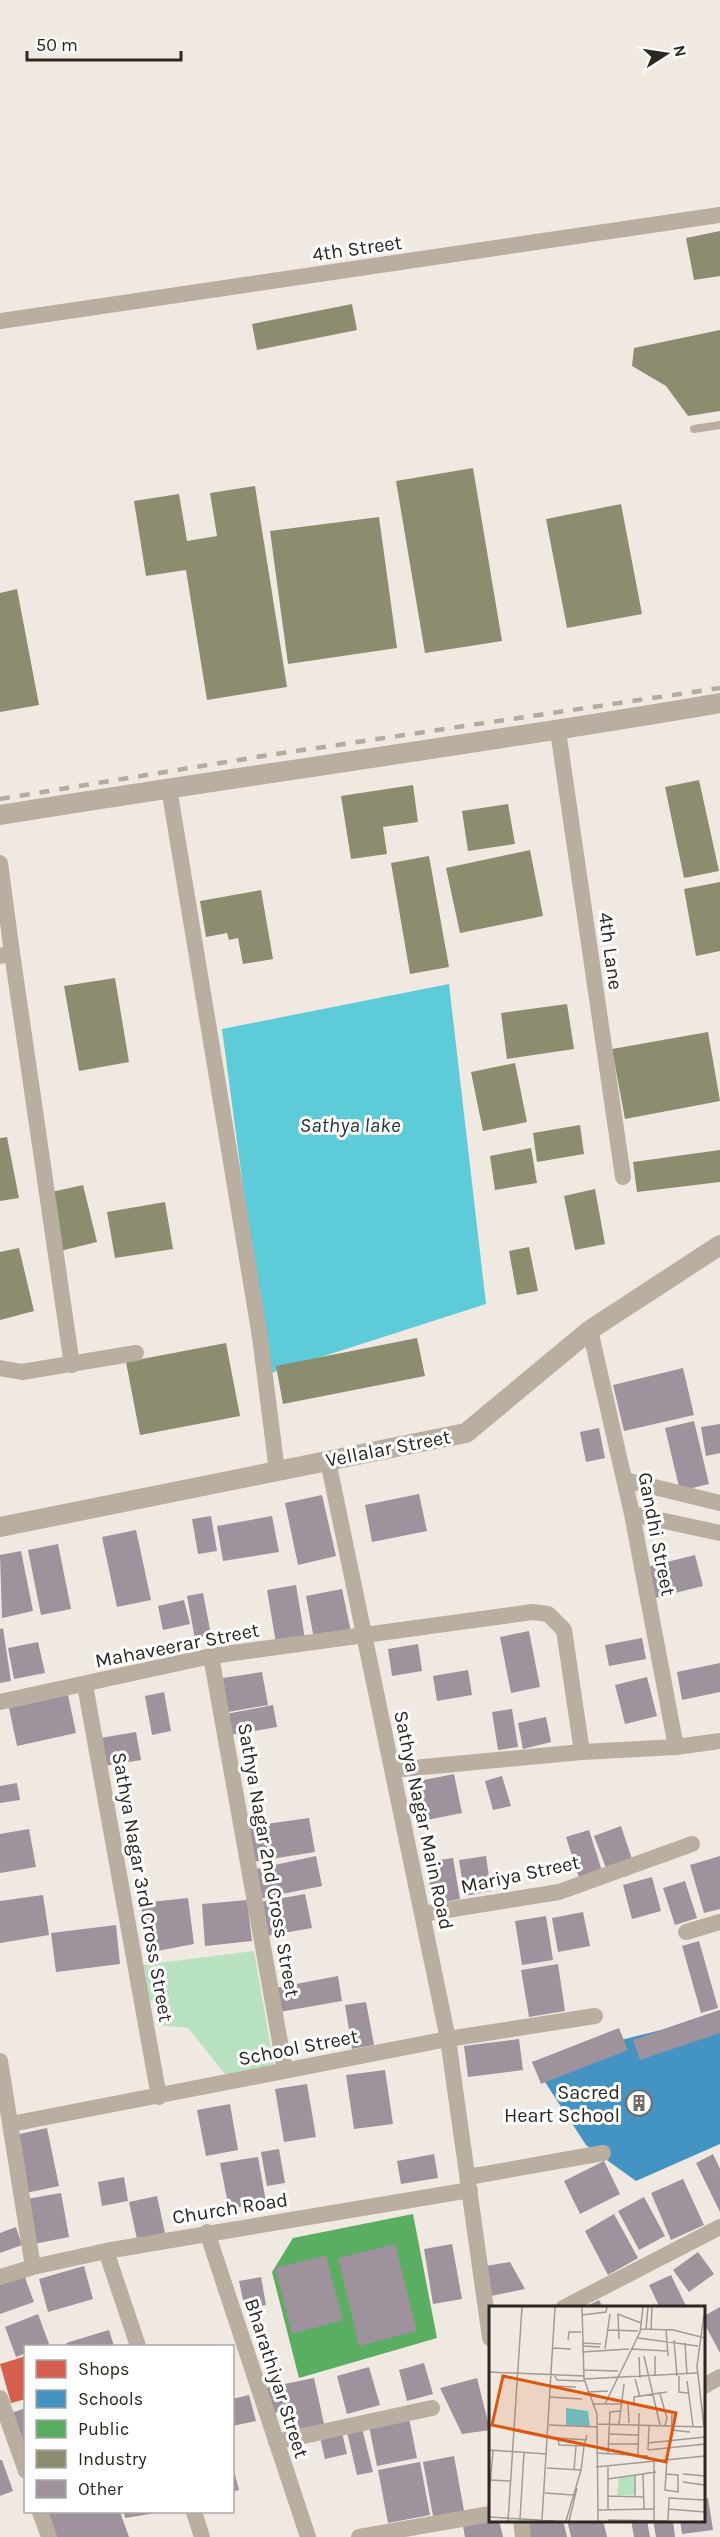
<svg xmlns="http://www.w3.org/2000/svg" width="720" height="2537" viewBox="0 0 720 2537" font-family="Karla,sans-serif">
  <rect width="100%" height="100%" fill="#f0e9e1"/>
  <path fill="#b8e1bf" d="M254 1951 274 2066 226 2075 188 2028 157 2025 158 2006 149 1999 143 1965Z"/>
  <path fill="#5ecbd9" d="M449 984 486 1304 268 1374 222 1029Z"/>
  <path fill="#d6604d" d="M26 2356V2399L11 2403 0 2364Z"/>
  <path fill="#4393c3" d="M720 2010V2144L636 2181 586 2145 532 2062 661 2030Z"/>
  <path fill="#5aae61" d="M413 2214 437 2338 299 2378 272 2272 293 2238Z"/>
  <path fill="#8c8c6e" d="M720 231V276L694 280 686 238Z
    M352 304 357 330 257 350 252 324Z
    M720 330V411L688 416 666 386 632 366 634 348Z
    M473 468 502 641 425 653 396 481Z
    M255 486 287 687 207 700 186 570 146 576 134 501 179 494 187 541 217 536 210 493Z
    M621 504 642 614 567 628 546 519Z
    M379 517 397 648 288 664 270 531Z
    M17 589 39 705 0 712V593Z
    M699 780 719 871 684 878 665 787Z
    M413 785 418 822 383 827 387 854 351 859 341 796Z
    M508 804 515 844 468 851 462 811Z
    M530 850 543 916 460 933 446 868Z
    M429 856 449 967 410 974 391 863Z
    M720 882V951L696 956 684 889Z
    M261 890 273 959 243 964 238 938 229 940 227 933 206 937 200 901Z
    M115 978 129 1062 79 1071 64 986Z
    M567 1004 574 1049 507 1059 501 1013Z
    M708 1032 720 1101 625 1119 612 1049Z
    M515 1063 527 1122 483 1131 471 1072Z
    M580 1125 584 1154 537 1162 533 1133Z
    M7 1137 19 1198 0 1201V1138Z
    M531 1148 537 1183 495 1190 490 1156Z
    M720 1150V1182L637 1192 633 1162Z
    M83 1185 97 1242 60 1251 47 1193Z
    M595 1189 605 1244 575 1250 564 1196Z
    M165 1202 173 1249 115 1258 107 1212Z
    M529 1247 538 1291 517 1295 509 1251Z
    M19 1248 34 1311 0 1320V1252Z
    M417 1338 425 1376 283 1404 276 1366Z
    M226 1343 240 1416 140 1435 126 1362Z"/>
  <path fill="#9e929c" d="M683 1368 694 1415 624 1431 613 1385Z
    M694 1421 709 1484 680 1491 665 1428Z
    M720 1424V1453L706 1456 701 1427Z
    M599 1428 605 1458 586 1462 580 1432Z
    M419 1494 427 1531 372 1542 365 1505Z
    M322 1495 336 1556 298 1565 285 1503Z
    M211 1516 217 1551 198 1554 192 1519Z
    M272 1516 279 1552 223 1561 217 1526Z
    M136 1530 151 1600 117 1607 102 1537Z
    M58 1544 71 1609 41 1615 28 1550Z
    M21 1551 33 1611 2 1618 0 1555Z
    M695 1555 703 1586 651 1599 643 1568Z
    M296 1585 305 1639 276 1643 267 1590Z
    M342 1589 351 1632 314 1639 306 1596Z
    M203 1593 211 1635 195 1639 187 1596Z
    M184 1600 190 1624 163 1630 158 1606Z
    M3 1628 11 1681 0 1683V1629Z
    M529 1631 540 1687 511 1693 500 1637Z
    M642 1638 646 1659 609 1666 605 1645Z
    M38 1642 45 1673 14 1679 8 1648Z
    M418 1644 422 1671 392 1676 388 1649Z
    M720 1663V1692L682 1700 677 1672Z
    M468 1670 472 1695 437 1701 433 1676Z
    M262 1672 268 1705 228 1712 223 1678Z
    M647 1677 657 1716 625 1724 615 1685Z
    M164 1692 171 1731 152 1735 145 1696Z
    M68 1695 76 1733 17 1746 9 1708Z
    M273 1705 277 1727 230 1735 226 1714Z
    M512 1709 518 1747 498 1750 492 1712Z
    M546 1717 551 1742 523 1749 518 1723Z
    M136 1732 141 1760 104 1766 100 1738Z
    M454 1774 462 1813 417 1822 409 1783Z
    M502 1776 511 1806 493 1810 485 1781Z
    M17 1783 20 1800 0 1803V1786Z
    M309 1818 315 1852 252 1862 246 1827Z
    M621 1826 632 1859 606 1868 594 1836Z
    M29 1829 36 1867 0 1873V1834Z
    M589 1830 603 1874 580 1881 566 1837Z
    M316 1856 322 1886 262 1898 256 1869Z
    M486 1856 491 1891 465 1896 459 1860Z
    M720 1856V1909L704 1913 690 1865Z
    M453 1858 460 1899 433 1904 426 1862Z
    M652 1877 661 1911 632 1919 623 1885Z
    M685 1881 697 1918 675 1925 663 1888Z
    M305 1894 312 1928 266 1936 260 1902Z
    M43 1895 49 1935 0 1943V1901Z
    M188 1898 194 1944 147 1953 141 1903Z
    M247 1900 252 1941 205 1946 202 1904Z
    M583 1912 590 1946 558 1952 552 1918Z
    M546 1916 553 1960 522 1965 515 1921Z
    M116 1925 120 1964 56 1972 51 1933Z
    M699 1941 718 2008 701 2013 682 1946Z
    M558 1964 565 2011 529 2017 521 1970Z
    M338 1976 342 2001 279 2012 275 1988Z
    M366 2002 374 2045 352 2049 345 2005Z
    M720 2010V2033L640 2060 633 2040Z
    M619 2028 628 2050 541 2084 532 2062Z
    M519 2039 523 2070 468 2077 464 2046Z
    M385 2070 393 2124 354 2129 346 2075Z
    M307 2084 316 2137 284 2142 275 2089Z
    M230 2104 238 2150 206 2156 197 2110Z
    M47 2128 59 2186 26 2193 15 2135Z
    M279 2149 285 2183 267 2186 261 2152Z
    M434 2154 438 2178 401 2184 397 2161Z
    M713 2154 720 2169V2212L696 2163Z
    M258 2157 266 2202 229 2209 220 2163Z
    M604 2161 620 2194 580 2214 564 2181Z
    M124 2177 128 2201 102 2206 98 2182Z
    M683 2179 704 2225 671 2240 651 2193Z
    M61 2193 69 2237 34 2244 26 2199Z
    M157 2196 165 2233 137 2239 129 2202Z
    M644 2197 665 2236 639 2250 618 2211Z
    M614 2214 638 2258 608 2275 585 2231Z
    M16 2227 22 2245 0 2253V2233Z
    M395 2244 417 2331 359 2346 338 2258Z
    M452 2244 462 2299 433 2304 424 2249Z
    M698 2252 714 2274 689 2292 673 2270Z
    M326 2255 343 2320 292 2334 275 2268Z
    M510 2262 525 2289 491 2296 485 2266Z
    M84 2266 93 2299 48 2312 39 2279Z
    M23 2272 34 2302 0 2314V2280Z
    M671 2275 687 2308H660L649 2285Z
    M261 2277 266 2305 245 2309 239 2281Z
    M599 2300 603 2308H583Z
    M720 2307V2353L704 2323V2316Z
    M38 2314 49 2344 42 2346H26V2353L16 2357 5 2327Z
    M109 2330 114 2346H68L66 2343Z
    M424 2363 433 2394 407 2401 399 2370Z
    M369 2367 380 2405 347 2414 337 2376Z
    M314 2378 324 2424 299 2429 295 2408 271 2414 265 2388Z
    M477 2378 490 2430 462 2434 440 2388Z
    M249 2395 256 2421 232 2426V2399Z
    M26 2408V2443L23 2444 11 2413Z
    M409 2418 417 2458 377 2466 369 2426Z
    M341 2428 347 2454 325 2459 319 2433Z
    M362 2428 373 2472 357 2475 347 2432Z
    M454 2456 465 2516 434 2521 423 2462Z
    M0 2460H2L13 2491 0 2496Z
    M420 2462 430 2515 388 2523 378 2470Z
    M232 2463 239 2490 232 2492Z
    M708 2498 713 2530 682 2534 680 2520H704V2499Z
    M46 2512H120L129 2537H55Z
    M124 2512H156V2513L125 2518Z
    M490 2520H499L503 2537H465L463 2526Z
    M526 2520H563L567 2537H529Z
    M567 2520H603L607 2537H571Z
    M631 2520H647L650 2537H634Z
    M653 2520H673L675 2537H656Z"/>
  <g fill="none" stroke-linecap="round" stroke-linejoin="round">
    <path stroke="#b9aea0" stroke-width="8" d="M694 429 720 425"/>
    <path stroke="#b9aea0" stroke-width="16" d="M0 321 720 215
      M558 731 623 1177
      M169 788 260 1337 277 1471
      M0 863 12 953 0 956
      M12 953 72 1365
      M590 1330 632 1514 676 1747
      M0 1368 22 1372 136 1353
      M328 1461 448 2039 490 2338
      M625 1480 720 1503
      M632 1514 720 1533
      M211 1656 285 2070
      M85 1685 159 2097
      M0 1702 211 1656 533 1612 548 1614 564 1630 582 1752
      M392 1770 582 1752 676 1747 720 1741
      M422 1914 559 1892 692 1844
      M686 1932 720 1922
      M0 2061 33 2267
      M11 2124 448 2039 595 2016
      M468 2177 603 2153
      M207 2232 308 2537
      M106 2251 138 2346
      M0 2277 33 2267 106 2251 470 2190
      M563 2308 720 2227
      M704 2386 720 2377
      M0 2398 26 2471
      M276 2442 432 2408
      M40 2512 49 2537
      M194 2512 202 2537
      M521 2520 523 2537
      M359 2537 490 2514"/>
    <path stroke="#b9aea0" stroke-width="20" d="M0 815C240 776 481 744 720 703
      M0 1527 466 1433 590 1330 720 1245"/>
    <path stroke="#b3aaa0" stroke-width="4.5" stroke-dasharray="10 10" stroke-linecap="butt" d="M0 799 263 756 720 688"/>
  </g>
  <defs>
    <g id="building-ring" transform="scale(1.35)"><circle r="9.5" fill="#fff" stroke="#706b64" stroke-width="1.5"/><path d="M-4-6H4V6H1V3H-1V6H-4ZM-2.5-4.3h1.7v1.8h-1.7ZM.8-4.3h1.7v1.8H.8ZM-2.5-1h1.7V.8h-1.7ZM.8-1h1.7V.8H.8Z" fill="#706b64"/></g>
  </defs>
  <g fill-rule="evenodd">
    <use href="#building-ring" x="639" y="2103"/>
  </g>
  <g text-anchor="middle" stroke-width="6" stroke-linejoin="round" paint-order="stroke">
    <g font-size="20" fill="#2b2721" stroke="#fff">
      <text transform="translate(357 248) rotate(-8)" y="7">4th Street</text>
      <text transform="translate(611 951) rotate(82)" y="7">4th Lane</text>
      <text transform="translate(388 1448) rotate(-11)" y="7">Vellalar Street</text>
      <text transform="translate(657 1534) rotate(79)" y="7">Gandhi Street</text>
      <text transform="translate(177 1645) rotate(-11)" y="7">Mahaveerar Street</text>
      <text transform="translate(424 1820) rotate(78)" y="7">Sathya Nagar Main Road</text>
      <text transform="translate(269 1860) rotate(80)" y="7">Sathya Nagar 2nd Cross Street</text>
      <text transform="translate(520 1874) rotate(-12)" y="7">Mariya Street</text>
      <text transform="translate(143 1887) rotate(80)" y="7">Sathya Nagar 3rd Cross Street</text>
      <text transform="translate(298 2047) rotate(-11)" y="7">School Street</text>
      <text transform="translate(230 2208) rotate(-9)" y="7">Church Road</text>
      <text transform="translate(277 2378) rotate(72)" y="7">Bharathiyar Street</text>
    </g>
    <g font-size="20" fill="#2b2721" stroke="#fff" text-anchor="end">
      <text x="620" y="2099">Sacred<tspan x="620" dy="23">Heart School</tspan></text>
    </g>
    <g font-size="21" font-style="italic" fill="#20373c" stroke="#fff">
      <text x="350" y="1132">Sathya lake</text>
    </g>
  </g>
  <g transform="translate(489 2306)">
    <rect width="216" height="216" fill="#f0e9e1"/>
    <path d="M145 170V189H128L130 172Z" fill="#b8e1bf"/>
    <path d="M77 102 99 105 101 121 77 119Z" fill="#5ecbd9"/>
    <path fill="none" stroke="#a19b94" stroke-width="1.5" d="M93 1 95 73 108 108 109 215M93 9 117 6 118 1M151 23 184 24 216 32M157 23 159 1M177 23 179 50M119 24 149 25M162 24 163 1M149 32 209 40M130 33 129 8 152 17M79 34 80 26H92M185 34 188 70M93 37 112 38M196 37 198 69M93 40 111 41M64 42 82 43M116 43 121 8M142 43 178 45M93 46 140 43M155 50 171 119M150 51 151 72M94 64 129 65M0 66 95 70M166 69V50M66 70 68 74 95 75M190 70V86L199 87M95 73 208 67M146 73 151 91M198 75 204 120M62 80 87 81M98 86 119 85M171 88 178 112 176 120M61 91 93 93M103 98H132M116 98 151 26 154 1M139 98 140 117M145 100V91L178 86M108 118 214 121M130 118 135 78M60 119 108 121M215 121 208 60 215 9M182 124 201 126M119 128 149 129M59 131 69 132 70 139 95 140 98 129M69 132 98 134M182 135 183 108M159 137 216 131M120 138H149M0 144 58 148M159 144 216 138M159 144 160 119M107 147 159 150M119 148 121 106 131 105M149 149 150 107M165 154V215M107 161 216 150M58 162 92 164 95 140M85 164 87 140M154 168 155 203M177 168 189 169V186L176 184 178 152M194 168 216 170M146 169V190M119 173 167 166M0 174 22 175M194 176 216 179M56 187 84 189M119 190 154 191M0 191 4 145M179 203 216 206M109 204 166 203M119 204V161M0 211 66 215M31 213 35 147M53 214 66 1M119 214 179 215M179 214 180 192 216 194M19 215 33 1M77 215 92 164M80 215 88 182"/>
    <path fill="#df560d" fill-opacity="0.15" stroke="#df560d" stroke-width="3" d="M14 70 187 107 177 156 3 119Z"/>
    <rect width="216" height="216" fill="none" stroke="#2b2721" stroke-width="3"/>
  </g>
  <rect x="24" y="2345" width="210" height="168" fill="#ffffff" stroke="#aaa9a6" stroke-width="1.5"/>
  <rect x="36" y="2360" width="30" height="18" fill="#d6604d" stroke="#aaa9a6" stroke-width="1.5"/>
  <text x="78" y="2375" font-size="18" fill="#2b2721">Shops</text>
  <rect x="36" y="2390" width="30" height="18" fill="#4393c3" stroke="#aaa9a6" stroke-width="1.5"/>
  <text x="78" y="2405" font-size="18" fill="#2b2721">Schools</text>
  <rect x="36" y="2420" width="30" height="18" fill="#5aae61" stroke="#aaa9a6" stroke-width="1.5"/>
  <text x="78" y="2435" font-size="18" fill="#2b2721">Public</text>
  <rect x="36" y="2450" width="30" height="18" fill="#8c8c6e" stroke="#aaa9a6" stroke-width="1.5"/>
  <text x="78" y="2465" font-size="18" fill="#2b2721">Industry</text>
  <rect x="36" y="2480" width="30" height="18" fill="#9e929c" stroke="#aaa9a6" stroke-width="1.5"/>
  <text x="78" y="2495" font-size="18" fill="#2b2721">Other</text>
  <g transform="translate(666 54) rotate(78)" stroke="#ffffff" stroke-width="4.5" paint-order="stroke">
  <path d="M0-4.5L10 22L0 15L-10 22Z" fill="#2b2721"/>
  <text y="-9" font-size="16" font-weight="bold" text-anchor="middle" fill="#2b2721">N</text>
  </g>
  <path d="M27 51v9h154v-9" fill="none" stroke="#2b2721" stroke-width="3"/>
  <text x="36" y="51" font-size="18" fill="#2b2721" stroke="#ffffff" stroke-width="4.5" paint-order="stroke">50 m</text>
</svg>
